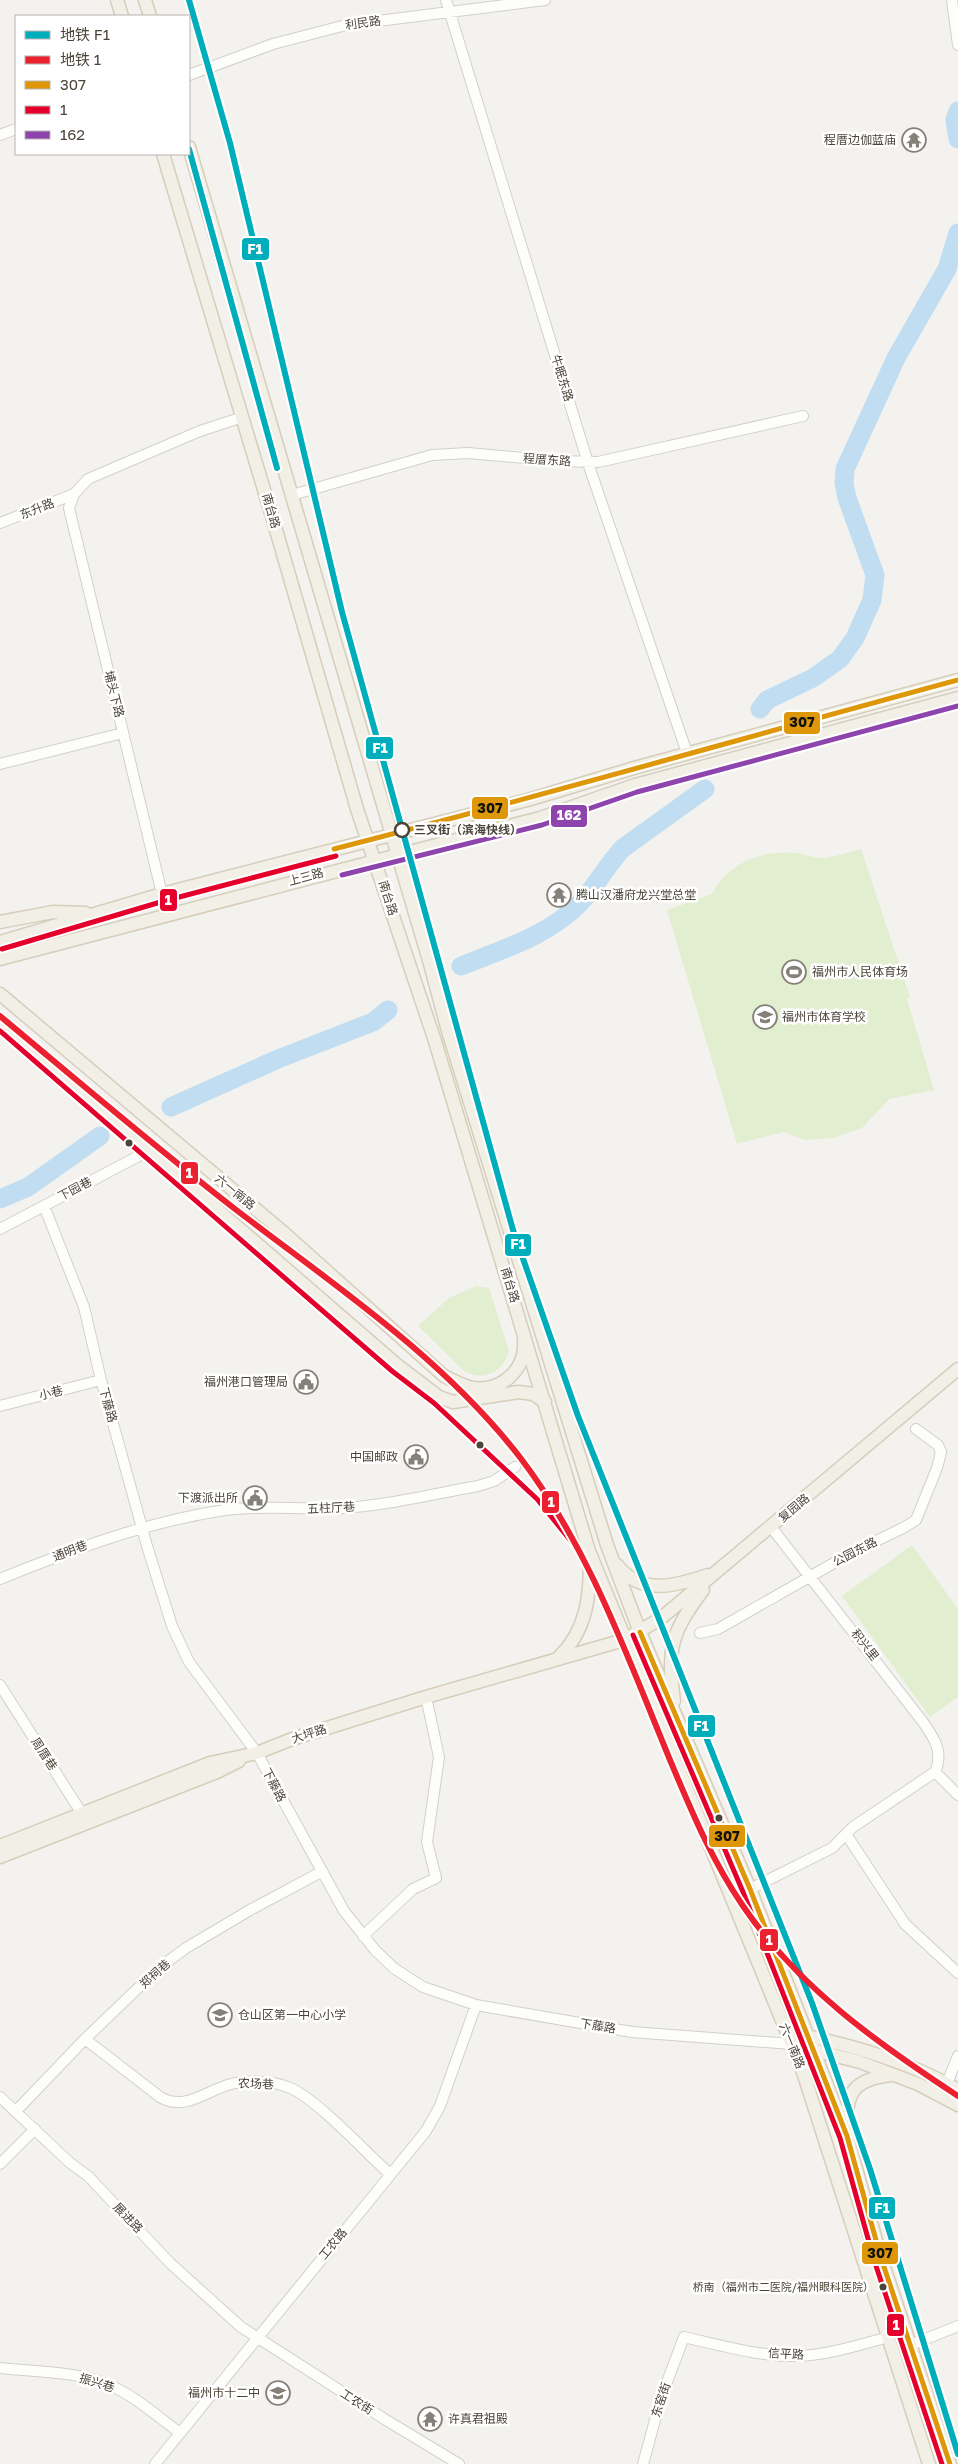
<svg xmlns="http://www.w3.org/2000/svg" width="958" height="2464" viewBox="0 0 958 2464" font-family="'Golos Text','Noto Sans SC',sans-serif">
  <rect width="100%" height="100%" fill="#f4f2ee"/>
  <path fill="#e1eecf" d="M861 849 910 997 907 999 934 1090 889 1099 862 1128 833 1138 805 1140 784 1132 737 1144 667 910 712 894C729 862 761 850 797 853 805 854 814 859 823 858 835 857 849 852 861 849Z
    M476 1286 489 1288 509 1351C504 1372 482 1383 463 1370L418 1326 449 1298Z
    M912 1545 958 1609V1697L930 1717 842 1596Z"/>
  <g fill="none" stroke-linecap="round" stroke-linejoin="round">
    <path stroke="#c0ddf1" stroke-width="19" d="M958 111 955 120 958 139
      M760 709 767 700 813 678 840 659 855 638 872 600 875 575 847 498 844 483 845 469 896 358 947 269 958 233
      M461 966C503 949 548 936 580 903 596 886 607 865 623 848L705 789
      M171 1107 278 1059 373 1022 388 1010
      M0 1199 28 1187 100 1136"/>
    <g stroke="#d2d0cb" stroke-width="12">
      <path id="minor" d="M446 0 588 463 687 753
        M952 0 958 45
        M189 75 273 44 346 25 545 0
        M0 135 16 129
        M292 495 432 455 468 453 557 461 598 462 803 416
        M0 523 74 494
        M0 764 123 733
        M162 894 69 508 74 494 88 479 200 431 243 417
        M44 1206 84 1307 101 1380 147 1546 172 1626 189 1662 257 1753 344 1911 375 1950 395 1969 423 1987 476 2005 632 2032 792 2044
        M0 1229 150 1150
        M0 1406 101 1380
        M771 1527 923 1722C934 1738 944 1752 935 1772
        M0 1579C74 1549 146 1522 225 1510 262 1505 305 1510 343 1508 388 1505 434 1494 478 1486L494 1481 515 1467
        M700 1633 718 1629 855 1551 903 1528 916 1520 937 1468 941 1452 938 1445 916 1429
        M0 1685 86 1820
        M935 1772 958 1795
        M846 1834 905 1924 958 1973
        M750 1889 832 1848 853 1827 935 1772
        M363 1936 413 1889 436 1878 427 1842 439 1757 426 1697
        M85 2039 160 2097C185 2112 207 2090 231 2084 247 2080 272 2081 288 2087 315 2097 365 2152 390 2174
        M947 2083 958 2056
        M0 2097 69 2162 88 2176 170 2263 241 2327 386 2420 459 2464
        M16 2111 85 2039 159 1968 186 1948 250 1910 321 1872
        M0 2164 35 2129
        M911 2345 958 2326
        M0 2368C35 2372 74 2371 107 2384 134 2395 157 2416 180 2433
        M155 2464 426 2131 440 2106 476 2005
        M643 2464 661 2398 684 2337C720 2345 760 2357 798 2356 828 2355 859 2345 888 2337"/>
    </g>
    <g stroke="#d6cebb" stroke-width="15">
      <path id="major" d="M117 0 122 16
        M145 0 150 16
        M189 147 430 964 448 1031 607 1545 640 1632 750 1889 847 2136 881 2258 950 2464
        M163 154 274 523 357 809 434 1038 589 1551 802 2069 929 2464
        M0 922 53 912 86 913
        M0 942 162 894 531 799 634 768 958 680
        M0 959 540 818 635 785 958 698
        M0 994 283 1232 444 1376C453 1380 463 1386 473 1388 502 1392 526 1369 524 1341
        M0 1021 397 1365 439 1397 453 1402 519 1392 533 1394 545 1402
        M617 1565C641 1596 676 1586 708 1575
        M559 1657C587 1630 590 1596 590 1558
        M674 1701C667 1647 671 1633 703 1590
        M0 1846 210 1763 257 1753 292 1739 426 1697 624 1640 660 1619 958 1369
        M0 1857 217 1772 239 1761
        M803 2035C857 2047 910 2062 958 2090
        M809 2049 860 2062 918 2084 958 2105
        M847 2126C845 2091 856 2079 891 2075"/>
    </g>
    <use href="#minor" stroke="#fdfdfc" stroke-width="10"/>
    <use href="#major" stroke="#f2efe6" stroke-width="12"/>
    <g stroke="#fff" stroke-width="9">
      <path id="bus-1" d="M334 849C543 796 750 736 958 680
        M640 1632 750 1889 847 2136 881 2258 950 2464"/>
    </g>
    <g stroke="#fff" stroke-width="9">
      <path id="bus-2" d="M2 949 164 901 336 856
        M0 1031 392 1371 434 1403 537 1499 583 1556
        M633 1635 743 1892 840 2138 874 2260 942 2464"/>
    </g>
    <g stroke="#fff" stroke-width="9">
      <path id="bus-3" d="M342 875 542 825 637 792 958 706"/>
    </g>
    <use href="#bus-1" stroke="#dd9709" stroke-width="5"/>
    <use href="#bus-2" stroke="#e4002b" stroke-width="5"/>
    <use href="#bus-3" stroke="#8e44ad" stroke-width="5"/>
    <g stroke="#fff" stroke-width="10">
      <path id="metro-1" d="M189 0 230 143 342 612 513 1230 578 1416 812 2003 870 2169 958 2454
        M189 149 277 468"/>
    </g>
    <g stroke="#fff" stroke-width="10">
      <path id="metro-2" d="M0 1016C78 1081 155 1147 235 1209 334 1285 441 1356 519 1456 589 1547 627 1656 670 1760 691 1810 712 1861 743 1906 798 1987 877 2043 958 2096"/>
    </g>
    <use href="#metro-1" stroke="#00adbb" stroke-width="6"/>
    <use href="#metro-2" stroke="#eb212f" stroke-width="6"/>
  </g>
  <defs>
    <g id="temple-ring" transform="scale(1.25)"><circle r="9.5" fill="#fff" stroke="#868178" stroke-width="1.5"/><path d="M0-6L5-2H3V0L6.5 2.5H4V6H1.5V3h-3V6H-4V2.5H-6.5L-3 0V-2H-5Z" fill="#868178"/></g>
    <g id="stadium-ring" transform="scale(1.25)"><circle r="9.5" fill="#fff" stroke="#868178" stroke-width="1.5"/><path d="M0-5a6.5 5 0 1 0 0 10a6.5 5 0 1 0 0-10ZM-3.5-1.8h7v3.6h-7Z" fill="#868178"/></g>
    <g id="school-ring" transform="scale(1.25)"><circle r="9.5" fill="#fff" stroke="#868178" stroke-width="1.5"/><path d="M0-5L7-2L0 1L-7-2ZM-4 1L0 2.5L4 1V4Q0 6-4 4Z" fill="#868178"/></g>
    <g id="civic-ring" transform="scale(1.25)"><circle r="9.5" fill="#fff" stroke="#868178" stroke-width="1.5"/><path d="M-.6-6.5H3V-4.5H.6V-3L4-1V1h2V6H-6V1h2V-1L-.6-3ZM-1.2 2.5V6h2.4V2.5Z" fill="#868178"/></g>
  </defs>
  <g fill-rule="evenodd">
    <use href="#temple-ring" x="914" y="140"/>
    <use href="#temple-ring" x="559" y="895"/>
    <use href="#stadium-ring" x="794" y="972"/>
    <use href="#school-ring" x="765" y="1017"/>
    <use href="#civic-ring" x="306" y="1382"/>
    <use href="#civic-ring" x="416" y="1457"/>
    <use href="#civic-ring" x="255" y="1498"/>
    <use href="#school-ring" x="220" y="2015"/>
    <use href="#school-ring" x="278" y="2393"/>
    <use href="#temple-ring" x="430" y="2419"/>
  </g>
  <circle fill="#fff" stroke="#4b4439" stroke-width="2.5" cx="402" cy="830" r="7"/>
  <g fill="#4b4439" stroke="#fff" stroke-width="2">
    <circle cx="129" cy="1143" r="4.5"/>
    <circle cx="480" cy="1445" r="4.5"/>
    <circle cx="719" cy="1818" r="4.5"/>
    <circle cx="883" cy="2287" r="4.5"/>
  </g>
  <g text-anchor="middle" stroke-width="5" stroke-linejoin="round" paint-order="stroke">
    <g font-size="11" fill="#4b4439" stroke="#fff" text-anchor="end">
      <text x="874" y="2291">桥南（福州市二医院/福州眼科医院）</text>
    </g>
    <g font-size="12" fill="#4b4439" stroke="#fff">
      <text transform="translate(363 23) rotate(-8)" y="4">利民路</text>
      <text transform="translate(562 378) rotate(73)" y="4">牛眠东路</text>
      <text transform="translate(547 460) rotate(4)" y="4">程厝东路</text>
      <text transform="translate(37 509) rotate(-21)" y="4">东升路</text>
      <text transform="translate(271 511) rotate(74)" y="4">南台路</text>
      <text transform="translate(114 694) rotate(76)" y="4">埔头下路</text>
      <text transform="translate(306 877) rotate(-15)" y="4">上三路</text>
      <text transform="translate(388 898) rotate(72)" y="4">南台路</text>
      <text transform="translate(75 1189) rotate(-28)" y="4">下园巷</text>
      <text transform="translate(235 1192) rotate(39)" y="4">六一南路</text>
      <text transform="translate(510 1285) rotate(73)" y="4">南台路</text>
      <text transform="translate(51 1393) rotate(-14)" y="4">小巷</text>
      <text transform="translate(108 1405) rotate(75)" y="4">下藤路</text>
      <text transform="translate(331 1508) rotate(-3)" y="4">五柱厅巷</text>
      <text transform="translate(794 1508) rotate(-40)" y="4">复园路</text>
      <text transform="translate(70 1551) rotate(-21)" y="4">通明巷</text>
      <text transform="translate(855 1552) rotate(-27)" y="4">公园东路</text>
      <text transform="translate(865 1645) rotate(52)" y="4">积兴里</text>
      <text transform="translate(309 1734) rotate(-18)" y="4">大坪路</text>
      <text transform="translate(44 1754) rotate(57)" y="4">周厝巷</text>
      <text transform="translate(274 1785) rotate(62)" y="4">下藤路</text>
      <text transform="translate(155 1974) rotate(-42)" y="4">郑祠巷</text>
      <text transform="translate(598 2026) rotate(9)" y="4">下藤路</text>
      <text transform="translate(792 2046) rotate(68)" y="4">六一南路</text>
      <text transform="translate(256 2084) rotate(2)" y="4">农场巷</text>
      <text transform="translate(128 2218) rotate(46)" y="4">展进路</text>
      <text transform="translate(333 2244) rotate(-51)" y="4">工农路</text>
      <text transform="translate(786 2354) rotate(3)" y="4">信平路</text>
      <text transform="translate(97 2383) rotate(17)" y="4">振兴巷</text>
      <text transform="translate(661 2400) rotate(-72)" y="4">东窑街</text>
      <text transform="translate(357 2402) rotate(32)" y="4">工农街</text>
    </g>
    <g font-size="12" fill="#4b4439" stroke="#fff" text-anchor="end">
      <text x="896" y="144">程厝边伽蓝庙</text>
      <text x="576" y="899" text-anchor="start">腾山汉潘府龙兴堂总堂</text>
      <text x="812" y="976" text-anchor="start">福州市人民体育场</text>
      <text x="782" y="1021" text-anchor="start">福州市体育学校</text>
      <text x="288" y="1386">福州港口管理局</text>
      <text x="398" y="1461">中国邮政</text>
      <text x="238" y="1502">下渡派出所</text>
      <text x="238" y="2019" text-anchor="start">仓山区第一中心小学</text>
      <text x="260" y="2397">福州市十二中</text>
      <text x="448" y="2423" text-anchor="start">许真君祖殿</text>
    </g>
    <g font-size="12" font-weight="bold" fill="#4b4439" stroke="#fff" text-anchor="start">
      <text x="414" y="834">三叉街（滨海快线）</text>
    </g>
  </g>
  <g stroke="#fff" stroke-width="2">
    <rect x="241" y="237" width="29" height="24" rx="5" fill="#00adbb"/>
    <rect x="783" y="711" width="38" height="24" rx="5" fill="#dd9709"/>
    <rect x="365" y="736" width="29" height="24" rx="5" fill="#00adbb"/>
    <rect x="471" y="796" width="38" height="24" rx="5" fill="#dd9709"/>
    <rect x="550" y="804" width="38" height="24" rx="5" fill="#8e44ad"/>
    <rect x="159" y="888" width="19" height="24" rx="5" fill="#e4002b"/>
    <rect x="180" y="1161" width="19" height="24" rx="5" fill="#eb212f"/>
    <rect x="504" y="1233" width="28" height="24" rx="5" fill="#00adbb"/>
    <rect x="541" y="1490" width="19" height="24" rx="5" fill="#eb212f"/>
    <rect x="687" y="1714" width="29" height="24" rx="5" fill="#00adbb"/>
    <rect x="708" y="1824" width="38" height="24" rx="5" fill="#dd9709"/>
    <rect x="759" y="1928" width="20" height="24" rx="5" fill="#eb212f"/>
    <rect x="868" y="2196" width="28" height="24" rx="5" fill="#00adbb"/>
    <rect x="861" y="2241" width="38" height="24" rx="5" fill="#dd9709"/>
    <rect x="886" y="2313" width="19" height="24" rx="5" fill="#e4002b"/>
  </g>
  <g font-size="14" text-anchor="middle" font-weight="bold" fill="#fff">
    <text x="255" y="254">F1</text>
    <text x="380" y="753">F1</text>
    <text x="569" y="820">162</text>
    <text x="168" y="905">1</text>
    <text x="189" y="1178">1</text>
    <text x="518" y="1249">F1</text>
    <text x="551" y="1507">1</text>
    <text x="701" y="1731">F1</text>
    <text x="769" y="1945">1</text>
    <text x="882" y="2213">F1</text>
    <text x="896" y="2330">1</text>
  </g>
  <g font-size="14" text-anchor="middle" font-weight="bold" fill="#111">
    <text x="802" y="727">307</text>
    <text x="490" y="813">307</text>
    <text x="727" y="1841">307</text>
    <text x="880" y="2258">307</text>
  </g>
  <rect x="15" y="15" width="175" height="140" fill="#ffffff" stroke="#b7b4b0"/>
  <rect x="25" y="31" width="25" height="8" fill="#00adbb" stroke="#b7b4b0"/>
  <text x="60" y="40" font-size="15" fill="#4b4439">地铁 F1</text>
  <rect x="25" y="56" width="25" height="8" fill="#eb212f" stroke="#b7b4b0"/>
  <text x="60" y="65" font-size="15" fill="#4b4439">地铁 1</text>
  <rect x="25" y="81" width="25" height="8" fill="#dd9709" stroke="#b7b4b0"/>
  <text x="60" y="90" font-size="15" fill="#4b4439">307</text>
  <rect x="25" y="106" width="25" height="8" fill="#e4002b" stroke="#b7b4b0"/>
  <text x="60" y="115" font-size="15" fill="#4b4439">1</text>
  <rect x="25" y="131" width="25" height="8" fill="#8e44ad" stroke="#b7b4b0"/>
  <text x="60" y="140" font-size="15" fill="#4b4439">162</text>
</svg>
